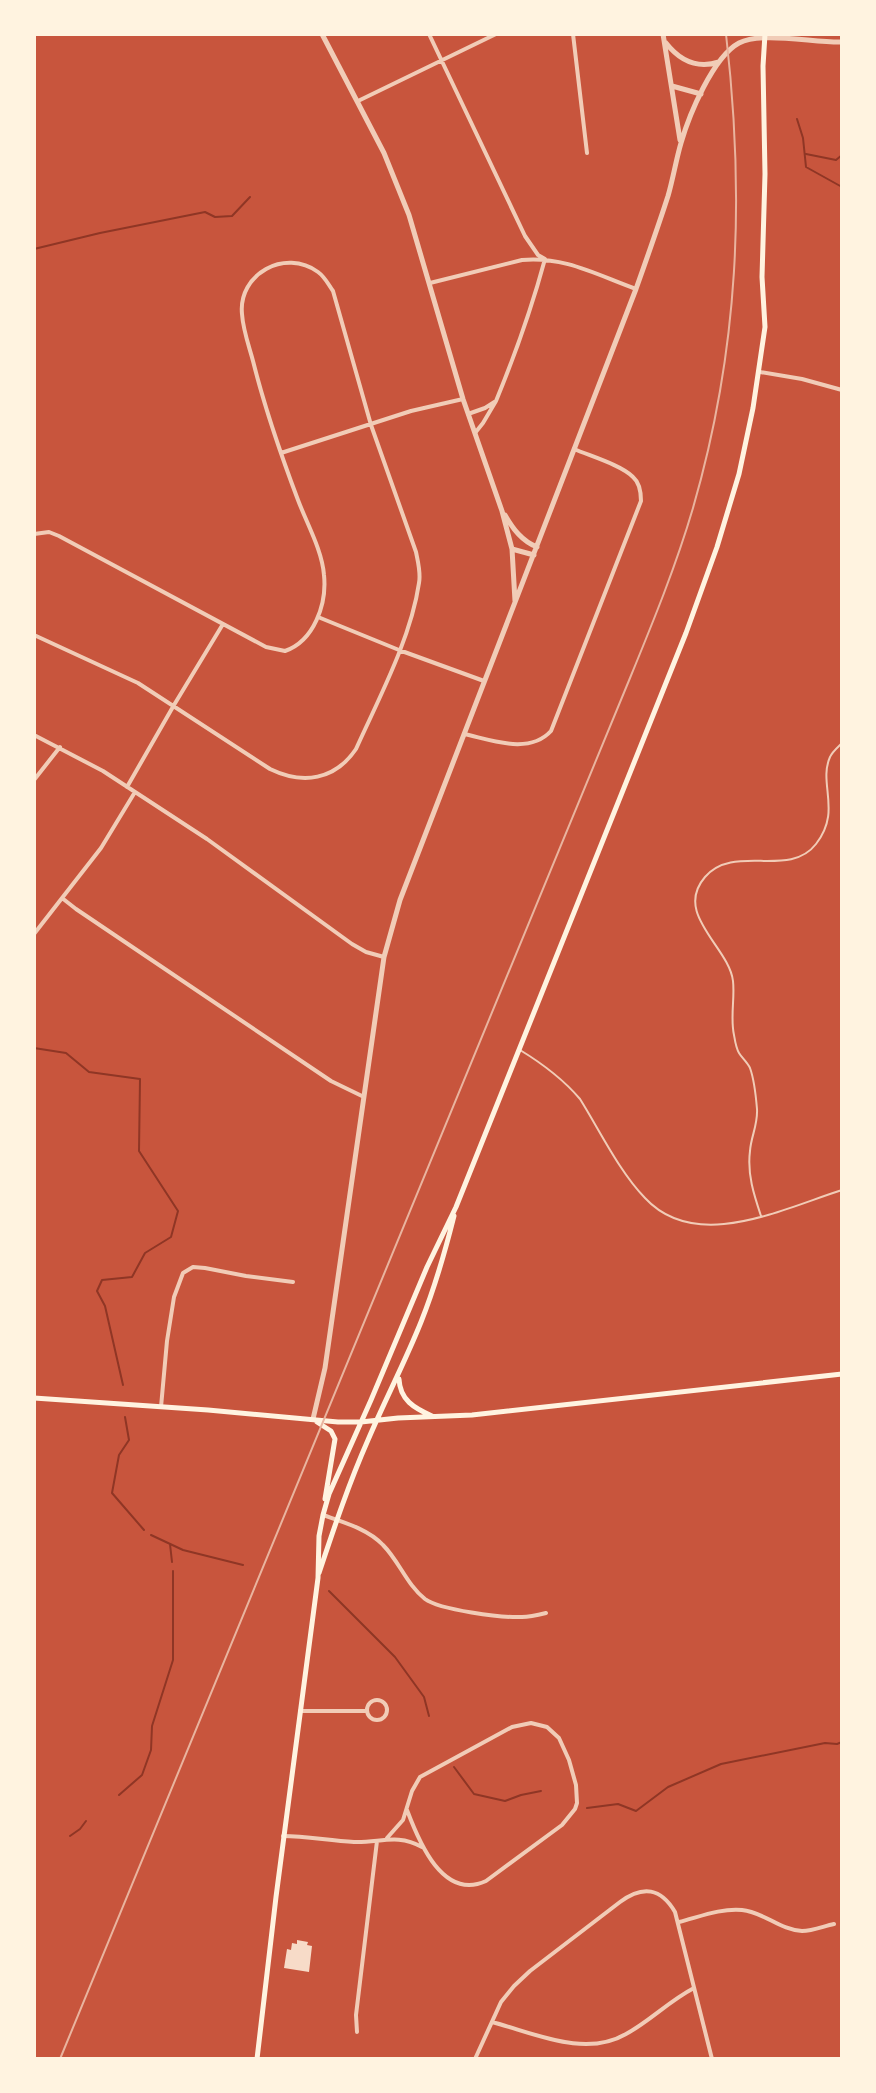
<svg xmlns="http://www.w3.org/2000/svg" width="876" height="2093" viewBox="0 0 876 2093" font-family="Manrope,sans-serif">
  <rect width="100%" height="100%" fill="#c8553d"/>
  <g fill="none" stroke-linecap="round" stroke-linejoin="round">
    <path stroke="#8f3625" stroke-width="2" d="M797 119 803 138 806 167 842 187
      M806 154 836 160 842 155
      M34 249 100 233 205 212 215 217 232 216 250 197
      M34 1048 66 1053 89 1072 140 1079 139 1151 178 1211 171 1237 145 1253 132 1277 102 1280 97 1291 105 1306 123 1385
      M125 1417 129 1440 119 1455 112 1493 144 1530
      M151 1535 183 1550 243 1565
      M170 1544 172 1562
      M329 1591 395 1657 424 1697 429 1716
      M454 1767 474 1794 505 1801 521 1795 541 1791
      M119 1795 142 1775 151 1750 152 1726 173 1660V1571
      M587 1808 618 1804 636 1811 668 1787 721 1764 825 1743 837 1744 842 1742
      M70 1836 80 1829 86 1821"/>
  </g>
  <path fill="#f7dbc8" d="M297 1940 308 1942 307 1945 312 1946 309 1972 284 1968 287 1949 291 1950 292 1943 297 1944Z"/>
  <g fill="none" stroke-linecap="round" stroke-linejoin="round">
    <path stroke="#f1ccb7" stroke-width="2" d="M520 1050C543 1064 563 1079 580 1099 600 1131 619 1171 645 1198 696 1253 782 1209 842 1190
      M761 1216C754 1195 747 1174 750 1151 751 1136 758 1125 757 1109 756 1097 754 1079 750 1068 747 1062 742 1058 739 1053 736 1048 735 1041 734 1035 730 1017 735 999 733 981 729 947 673 914 705 877 734 843 789 879 816 844 842 811 818 784 830 757 832 752 838 747 842 743"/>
    <path stroke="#f1ccb7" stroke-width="4" d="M429 34 525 236 538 255 545 259C532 307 515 355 496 401
      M573 34 587 153
      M358 101 496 34
      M430 283 522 260C564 256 597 275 636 289
      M760 372 802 379 842 390
      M468 414 485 408 496 401 483 423 475 433
      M281 453 411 411 463 399
      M34 534 49 532 59 536 266 647 285 651C314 641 327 604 324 575 322 550 307 524 298 500 281 455 265 409 253 361 249 346 243 330 242 314 238 274 285 248 318 272 325 277 328 284 333 291L371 425 416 552C418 562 421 573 419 583 411 638 379 698 356 749 335 780 303 785 270 769L138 683 34 635
      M318 617 399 650 484 681
      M464 734C492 740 529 755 551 731L641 501C641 492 640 483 633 477 621 465 590 456 574 449
      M34 735 103 771 207 839 352 944 366 952 384 957
      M34 780 60 747
      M127 787 174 705 223 624
      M62 898 76 909 331 1081 364 1097
      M34 934 101 848 135 792
      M161 1407 167 1341 174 1297 183 1273 193 1267 205 1268 246 1276 293 1282
      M323 1515C343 1522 368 1529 383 1545 399 1561 407 1585 425 1599 440 1610 502 1618 522 1617 530 1617 538 1615 546 1613
      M367 1710a10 10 0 1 1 20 0a10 10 0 1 1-20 0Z
      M300 1711H367
      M283 1836C307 1836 330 1841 354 1842 380 1843 397 1833 422 1847
      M387 1838 403 1820 412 1791 420 1777 512 1727 531 1723 547 1727 559 1738 569 1760 576 1785 577 1803 575 1809 562 1825 486 1881C443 1901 419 1842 407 1810
      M679 1922C699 1917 721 1908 742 1910 764 1912 780 1930 802 1931 813 1931 824 1926 834 1924
      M492 2022C534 2033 585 2058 626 2034 650 2021 669 2001 694 1988
      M357 2032 356 2015 377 1841
      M475 2059 501 2002 514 1986 530 1971 620 1902C643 1885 661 1888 675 1912L712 2059"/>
    <path stroke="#f1ccb7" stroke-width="5" d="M322 34 384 153 409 215 463 399 502 511 512 549 515 601
      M663 34 680 140
      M666 43C680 61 697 69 719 62
      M672 86 701 94
      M505 515C513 529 522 541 537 547
      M512 549 534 555
      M313 1419 325 1368 384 957 400 900 636 289C647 258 658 227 668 196 673 179 676 160 681 143 689 115 713 57 739 43 762 31 814 43 842 42"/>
    <path stroke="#fff3e0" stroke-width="5" d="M399 1379C400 1400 414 1408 432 1416
      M34 1398 208 1410 338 1422H361L398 1418 472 1415 842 1374
      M317 1422 331 1431 335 1439 325 1499
      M319 1573C334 1528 349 1483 368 1440 385 1400 405 1362 421 1322 435 1287 445 1252 454 1216
      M257 2059 276 1897 318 1578 319 1536 323 1515 329 1494 371 1400 427 1267 456 1207 686 633 717 547 739 474 753 408 765 327 762 277 765 174 763 66 765 34"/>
    <path stroke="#e9b49f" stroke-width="2" d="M60 2059 630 678C653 622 676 566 693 508 739 349 745 198 726 34"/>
  </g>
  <rect width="876" height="2093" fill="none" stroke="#fff3e0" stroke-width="72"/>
</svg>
